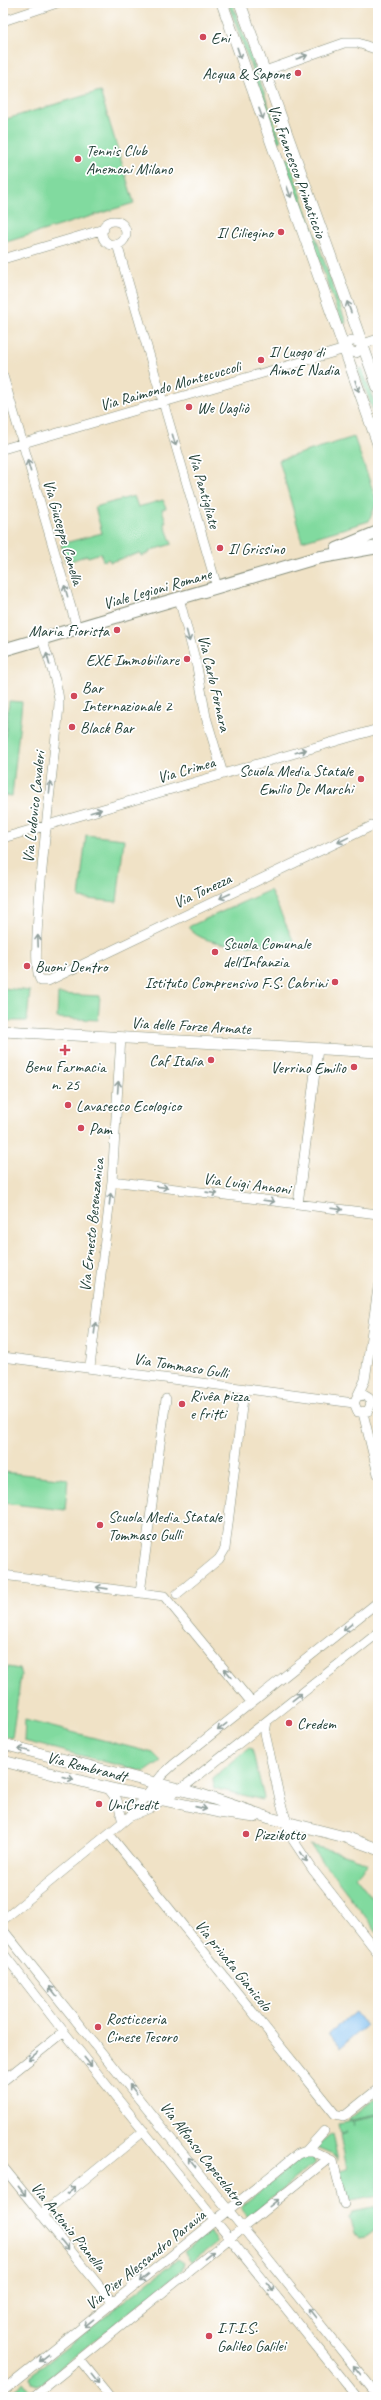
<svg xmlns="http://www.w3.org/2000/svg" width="381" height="2400" viewBox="0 0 381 2400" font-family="Caveat,sans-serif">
  <rect width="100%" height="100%" fill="#fff"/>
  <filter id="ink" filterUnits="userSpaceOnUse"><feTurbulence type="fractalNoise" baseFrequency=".025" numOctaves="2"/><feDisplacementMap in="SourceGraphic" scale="8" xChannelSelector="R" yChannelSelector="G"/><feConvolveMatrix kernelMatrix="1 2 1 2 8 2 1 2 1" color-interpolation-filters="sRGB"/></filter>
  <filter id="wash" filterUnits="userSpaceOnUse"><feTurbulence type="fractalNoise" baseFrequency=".012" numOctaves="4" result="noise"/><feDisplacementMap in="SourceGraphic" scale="16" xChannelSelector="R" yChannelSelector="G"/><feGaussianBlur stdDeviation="0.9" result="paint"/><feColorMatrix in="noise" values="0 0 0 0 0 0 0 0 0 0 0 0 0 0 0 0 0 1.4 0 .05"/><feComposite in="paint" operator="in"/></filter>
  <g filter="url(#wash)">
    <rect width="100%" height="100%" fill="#f0e2c6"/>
    <path fill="#81da9f" stroke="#508c6a" d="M228 3H232L281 141 278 142Z
      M100 91 134 203 3 243V120Z
      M288 158 346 323 342 324 284 160Z
      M362 368 378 413V425L358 369Z
      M354 437 377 502 369 521 302 541 279 460Z
      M134 496 138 507 163 500 166 508 162 509 166 522 164 523 172 544 149 551 150 553 141 556 140 553 110 562 109 559 103 561 101 553 88 557 87 555 66 563 61 544 102 533 95 507Z
      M9 701 22 702 12 796 3 795V757Z
      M86 835 124 839 117 902 79 898Z
      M270 890 294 942C269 946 205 951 188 927Z
      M3 988 30 991 27 1021H3Z
      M58 994 100 996 98 1020 57 1018Z
      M3 1472 68 1479 65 1510 3 1503Z
      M8 1667 19 1669 21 1675 12 1738 3 1736V1678Z
      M25 1720 153 1753 161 1761 145 1772 24 1741Z
      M249 1748 252 1749 264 1798 263 1800 214 1788 213 1778Z
      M310 1845 351 1856 368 1864 355 1876 378 1905V1933Z
      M378 2096V2115L347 2121Z
      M378 2116V2196L346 2202 340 2171 347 2169 340 2134 347 2132 340 2133 338 2124 353 2121 354 2126 353 2121Z
      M332 2133 338 2161 334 2155 315 2147Z
      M310 2155 314 2157 315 2163 248 2217 240 2207 290 2167 299 2156Z
      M378 2207V2227L366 2236 360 2237 355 2233 350 2218 353 2212Z
      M209 2232 217 2242 192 2262 184 2252Z
      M178 2259 184 2263 182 2270 41 2383 37 2385 32 2383 31 2377 33 2374Z
      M23 2382 31 2392 25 2397H4Z"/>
    <path fill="#79bcef" stroke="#4c7c92" d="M355 2012 366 2026 341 2047 329 2033Z"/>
  </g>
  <g filter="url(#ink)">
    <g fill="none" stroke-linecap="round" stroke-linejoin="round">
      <g stroke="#88907d" stroke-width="10">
        <path id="minor" d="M3 21 57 3
          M265 71 344 43H358L378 50
          M102 233a12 12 0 1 1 24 0a12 12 0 1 1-24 0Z
          M117 244 217 587
          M3 259 104 229
          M363 344 378 339
          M345 349 356 353 359 351 363 344
          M345 349 351 340 363 344
          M3 376 77 628
          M3 449 345 349
          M179 598 197 667 206 717 223 774
          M42 638C47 656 59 685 59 703 58 737 25 969 41 981H48L378 823
          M3 838 378 729
          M112 1181 378 1214
          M298 1204 318 1049
          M3 1357 354 1403
          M90 1367 112 1181 121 1037
          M358 1396 364 1395 369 1398 371 1404 368 1411 358 1412 354 1403 365 1380 378 1288
          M363 1413 378 1474
          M3 1575 164 1596 252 1703
          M140 1593 166 1399
          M177 1594 219 1559 225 1549 244 1390
          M267 1721 265 1733 281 1804 293 1840 313 1870 378 1953
          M108 1788 117 1800 123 1822
          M146 1795 174 1790
          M130 1816 162 1775 173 1765 378 1602
          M109 1834 335 2114 343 2116 347 2114 378 2089
          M3 1920 129 1817 150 1808 190 1782 378 1633
          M3 1930 378 2396
          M3 1953 64 2032 357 2397
          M3 2081 64 2032
          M306 2151H313L333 2161 344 2204
          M3 2167 113 2303
          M41 2215 144 2131
          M80 2360 110 2397
          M3 2391 298 2154 306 2151 324 2131
          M33 2397 328 2159"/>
      </g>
      <g stroke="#88907d" stroke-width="12">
        <path id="tertiary" d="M222 3 378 444
          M240 3 378 388
          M3 1031 378 1052
          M3 1744 202 1795 270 1818 345 1837 378 1849
          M3 1761 108 1788 218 1812 255 1817"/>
      </g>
      <g stroke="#88907d" stroke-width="14">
        <path id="secondary" d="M337 549 378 532
          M3 650 316 558 378 547"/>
      </g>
      <use href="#minor" stroke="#fff" stroke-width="9"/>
      <use href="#tertiary" stroke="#fff" stroke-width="11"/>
      <use href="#secondary" stroke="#fff" stroke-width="12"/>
    </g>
    <defs><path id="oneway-shaft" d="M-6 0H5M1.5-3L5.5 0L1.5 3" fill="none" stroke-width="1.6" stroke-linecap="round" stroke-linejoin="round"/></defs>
    <g stroke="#8f9e9a">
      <use href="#oneway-shaft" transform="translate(239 53) rotate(72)"/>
      <use href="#oneway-shaft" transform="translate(302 57) rotate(-19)"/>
      <use href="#oneway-shaft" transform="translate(261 114) rotate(70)"/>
      <use href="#oneway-shaft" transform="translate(289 192) rotate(70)"/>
      <use href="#oneway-shaft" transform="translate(349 307) rotate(-110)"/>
      <use href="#oneway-shaft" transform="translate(357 386) rotate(71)"/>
      <use href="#oneway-shaft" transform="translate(174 440) rotate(74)"/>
      <use href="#oneway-shaft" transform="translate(29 466) rotate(-106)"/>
      <use href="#oneway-shaft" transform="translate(66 591) rotate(-106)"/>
      <use href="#oneway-shaft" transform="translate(188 636) rotate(75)"/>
      <use href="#oneway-shaft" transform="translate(48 659) rotate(-105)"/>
      <use href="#oneway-shaft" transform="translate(301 751) rotate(-16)"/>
      <use href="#oneway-shaft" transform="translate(50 787) rotate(-84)"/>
      <use href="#oneway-shaft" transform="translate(96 811) rotate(-16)"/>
      <use href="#oneway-shaft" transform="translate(343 840) rotate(154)"/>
      <use href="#oneway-shaft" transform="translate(225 896) rotate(155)"/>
      <use href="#oneway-shaft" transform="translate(38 941) rotate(-92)"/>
      <use href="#oneway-shaft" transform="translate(118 1087) rotate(-86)"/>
      <use href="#oneway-shaft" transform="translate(162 1187) rotate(7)"/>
      <use href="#oneway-shaft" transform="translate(212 1193) rotate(8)"/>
      <use href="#oneway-shaft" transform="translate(110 1199) rotate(-83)"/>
      <use href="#oneway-shaft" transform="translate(269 1201) rotate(7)"/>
      <use href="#oneway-shaft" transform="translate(337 1209) rotate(7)"/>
      <use href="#oneway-shaft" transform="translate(95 1328) rotate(-83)"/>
      <use href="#oneway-shaft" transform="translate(102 1588) rotate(-172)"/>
      <use href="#oneway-shaft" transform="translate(348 1627) rotate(141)"/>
      <use href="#oneway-shaft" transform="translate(228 1673) rotate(-130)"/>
      <use href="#oneway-shaft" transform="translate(297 1697) rotate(-38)"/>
      <use href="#oneway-shaft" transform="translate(222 1727) rotate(142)"/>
      <use href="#oneway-shaft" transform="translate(24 1750) rotate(-166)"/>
      <use href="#oneway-shaft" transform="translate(68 1778) rotate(14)"/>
      <use href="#oneway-shaft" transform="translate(201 1808) rotate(13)"/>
      <use href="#oneway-shaft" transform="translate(304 1857) rotate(56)"/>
      <use href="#oneway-shaft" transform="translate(53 1991) rotate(-129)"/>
      <use href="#oneway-shaft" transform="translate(33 2056) rotate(141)"/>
      <use href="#oneway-shaft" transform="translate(88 2062) rotate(51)"/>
      <use href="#oneway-shaft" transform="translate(133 2089) rotate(-129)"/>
      <use href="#oneway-shaft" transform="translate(192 2162) rotate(-128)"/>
      <use href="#oneway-shaft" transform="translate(71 2190) rotate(-39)"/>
      <use href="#oneway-shaft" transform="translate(22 2191) rotate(52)"/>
      <use href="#oneway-shaft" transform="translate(274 2203) rotate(-38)"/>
      <use href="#oneway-shaft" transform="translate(65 2245) rotate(51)"/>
      <use href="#oneway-shaft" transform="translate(209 2255) rotate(-39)"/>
      <use href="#oneway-shaft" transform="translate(144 2278) rotate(141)"/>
      <use href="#oneway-shaft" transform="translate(270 2287) rotate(52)"/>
      <use href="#oneway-shaft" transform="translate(312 2313) rotate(-129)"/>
      <use href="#oneway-shaft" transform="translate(89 2323) rotate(141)"/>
      <use href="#oneway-shaft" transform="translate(44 2358) rotate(142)"/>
      <use href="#oneway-shaft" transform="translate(357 2370) rotate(-128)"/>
      <use href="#oneway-shaft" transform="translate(95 2379) rotate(51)"/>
    </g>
  </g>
  <g fill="#d1495b" stroke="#fff" stroke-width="1.5">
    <circle cx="203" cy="37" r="4"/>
    <circle cx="298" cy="73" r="4"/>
    <circle cx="78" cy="159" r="4"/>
    <circle cx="281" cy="232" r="4"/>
    <circle cx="261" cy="360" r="4"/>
    <circle cx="189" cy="407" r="4"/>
    <circle cx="220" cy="548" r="4"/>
    <circle cx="117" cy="630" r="4"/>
    <circle cx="187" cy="659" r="4"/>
    <circle cx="74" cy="696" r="4"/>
    <circle cx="72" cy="727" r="4"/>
    <circle cx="361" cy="779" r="4"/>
    <circle cx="215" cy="952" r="4"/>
    <circle cx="27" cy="966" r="4"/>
    <circle cx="335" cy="982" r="4"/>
    <path d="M63 1044h4v4h4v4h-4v4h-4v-4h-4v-4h4z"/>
    <circle cx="211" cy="1060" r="4"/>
    <circle cx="354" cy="1067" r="4"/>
    <circle cx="68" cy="1105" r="4"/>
    <circle cx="81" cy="1128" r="4"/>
    <circle cx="182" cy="1404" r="4"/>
    <circle cx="100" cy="1525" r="4"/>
    <circle cx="289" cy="1723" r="4"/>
    <circle cx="99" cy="1804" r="4"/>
    <circle cx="246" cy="1834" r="4"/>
    <circle cx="98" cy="2027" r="4"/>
    <circle cx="209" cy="2336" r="4"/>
  </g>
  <g text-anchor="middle" stroke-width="3.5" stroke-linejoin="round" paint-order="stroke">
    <g font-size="16" fill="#1f3d34" stroke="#fff" text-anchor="start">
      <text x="211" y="43">Eni</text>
      <text x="290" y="79" text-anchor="end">Acqua &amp; Sapone</text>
      <text x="86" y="156">Tennis Club<tspan x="86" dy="18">Anemoni Milano</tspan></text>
      <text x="273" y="238" text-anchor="end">Il Ciliegino</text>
      <text x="269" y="357">Il Luogo di<tspan x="269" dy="18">AimoE Nadia</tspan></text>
      <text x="197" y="413">We Uagliò</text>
      <text x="228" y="554">Il Grissino</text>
      <text x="109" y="636" text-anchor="end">Maria Fiorista</text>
      <text x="179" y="665" text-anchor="end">EXE Immobiliare</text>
      <text x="82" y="693">Bar<tspan x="82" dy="18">Internazionale 2</tspan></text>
      <text x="80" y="733">Black Bar</text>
      <text x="353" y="776" text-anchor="end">Scuola Media Statale<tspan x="353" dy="18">Emilio De Marchi</tspan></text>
      <text x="223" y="949">Scuola Comunale<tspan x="223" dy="18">dell'Infanzia</tspan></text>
      <text x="35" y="972">Buoni Dentro</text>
      <text x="327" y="988" text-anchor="end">Istituto Comprensivo F.S. Cabrini</text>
      <text x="203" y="1066" text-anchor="end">Caf Italia</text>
      <text x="65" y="1072" text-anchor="middle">Benu Farmacia<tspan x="65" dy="18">n. 25</tspan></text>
      <text x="346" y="1073" text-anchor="end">Verrino Emilio</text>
      <text x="76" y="1111">Lavasecco Ecologico</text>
      <text x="89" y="1134">Pam</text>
      <text x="190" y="1401">Rivêa pizza<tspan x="190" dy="18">e fritti</tspan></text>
      <text x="108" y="1522">Scuola Media Statale<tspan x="108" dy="18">Tommaso Gulli</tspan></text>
      <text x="297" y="1729">Credem</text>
      <text x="107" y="1810">UniCredit</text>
      <text x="254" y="1840">Pizzikotto</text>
      <text x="106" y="2024">Rosticceria<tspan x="106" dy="18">Cinese Tesoro</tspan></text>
      <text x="217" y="2333">I.T.I.S.<tspan x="217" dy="18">Galileo Galilei</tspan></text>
    </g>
    <g font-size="16" fill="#1f3d34" stroke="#fff">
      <text transform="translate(298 171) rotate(70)" y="6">Via Francesco Primaticcio</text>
      <text transform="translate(170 385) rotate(-16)" y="6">Via Raimondo Montecuccoli</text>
      <text transform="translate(205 490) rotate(74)" y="6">Via Pantigliate</text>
      <text transform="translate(64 532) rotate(74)" y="6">Via Giuseppe Canella</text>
      <text transform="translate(157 588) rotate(-16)" y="6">Viale Legioni Romane</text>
      <text transform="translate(215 683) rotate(77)" y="6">Via Carlo Fornara</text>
      <text transform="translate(186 769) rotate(-16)" y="6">Via Crimea</text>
      <text transform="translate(33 807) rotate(-84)" y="6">Via Ludovico Cavaleri</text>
      <text transform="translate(202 890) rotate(-25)" y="6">Via Tonezza</text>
      <text transform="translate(191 1025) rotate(3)" y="6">Via delle Forze Armate</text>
      <text transform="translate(247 1183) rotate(7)" y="6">Via Luigi Annoni</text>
      <text transform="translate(91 1225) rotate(-84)" y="6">Via Ernesto Besenzanica</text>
      <text transform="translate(181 1365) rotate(9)" y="6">Via Tommaso Gulli</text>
      <text transform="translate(87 1766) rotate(14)" y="6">Via Rembrandt</text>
      <text transform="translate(234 1965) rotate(51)" y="6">Via privata Gianicolo</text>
      <text transform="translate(203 2153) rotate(52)" y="6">Via Alfonso Capecelatro</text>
      <text transform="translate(69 2226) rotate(51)" y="6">Via Antonio Pianella</text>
      <text transform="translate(145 2259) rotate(-39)" y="6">Via Pier Alessandro Paravia</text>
    </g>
  </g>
  <rect width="381" height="2400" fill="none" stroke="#fff" stroke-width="16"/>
</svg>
